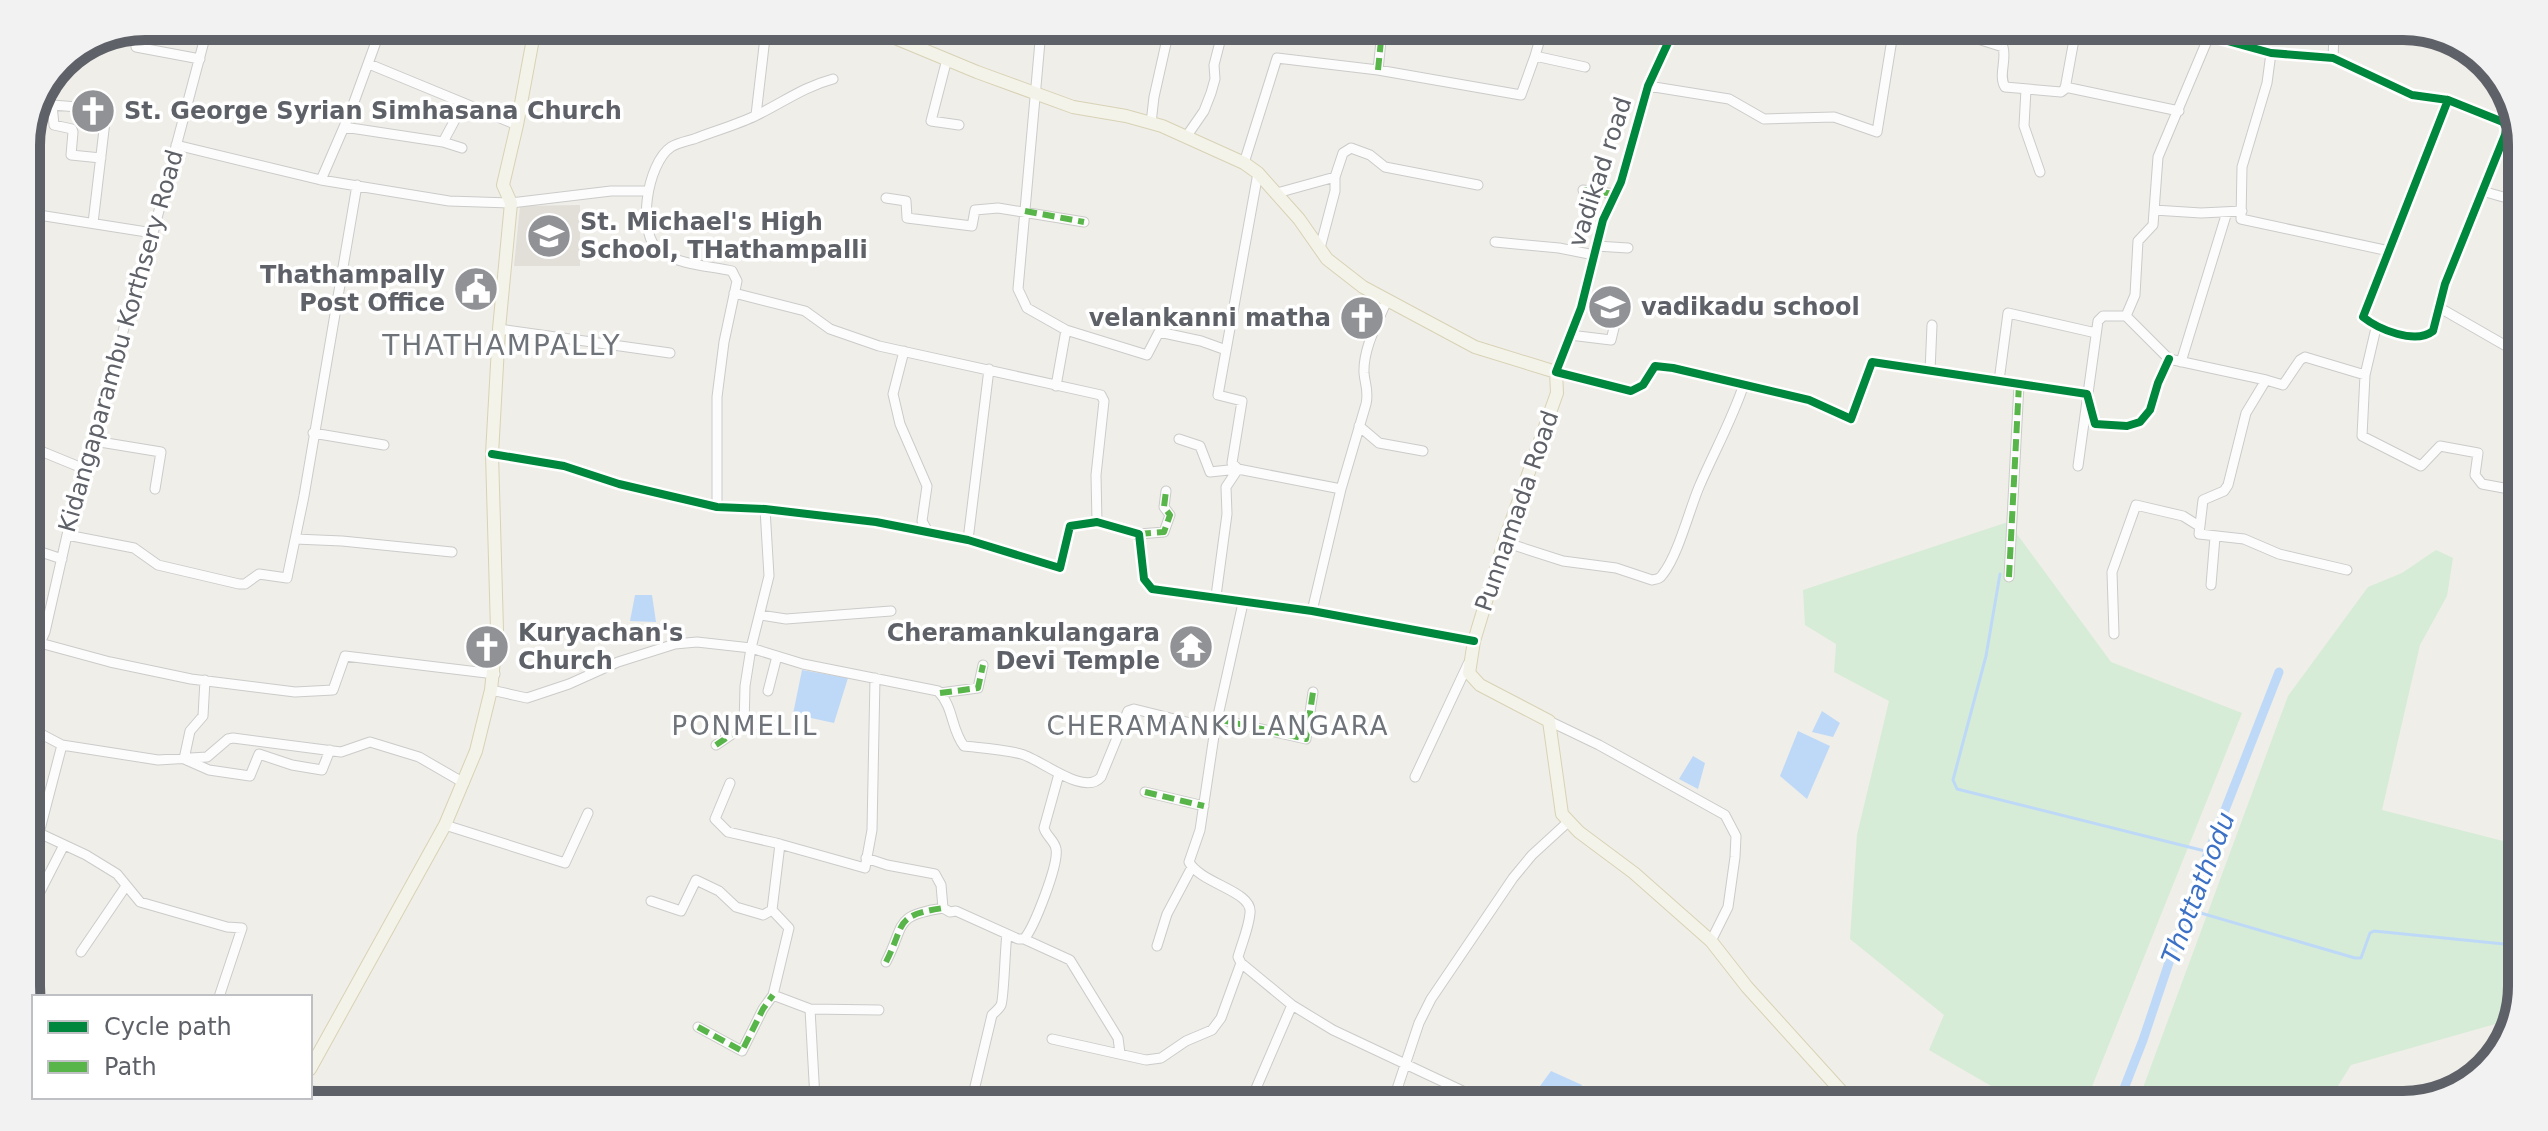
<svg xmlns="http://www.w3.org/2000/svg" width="2548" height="1131" viewBox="0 0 2548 1131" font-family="'DejaVu Sans',sans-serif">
  <rect width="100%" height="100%" fill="#efeee9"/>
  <path fill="#e1dfd8" d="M580 205V266H514L520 206Z"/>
  <path fill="#d6ecd6" d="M2008 522 2111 662 2242 713 2085 1104 1986 1103 1993 1087 1929 1050 1944 1015 1850 939 1857 835 1889 701 1834 672 1836 644 1805 625 1803 590Z
    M2436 550 2453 558 2447 596 2420 645 2382 810 2503 841 2513 1019 2351 1065 2326 1105 2137 1104 2288 696 2368 587 2402 573Z"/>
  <path fill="#bed9f8" d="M635 595H652L656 622 630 621Z
    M802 670 848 678 834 723 793 714Z
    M1822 711 1840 723 1833 737 1812 732Z
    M1798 731 1830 746 1807 799 1780 776Z
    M1693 756 1705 763 1698 789 1679 779Z
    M1551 1071 1582 1085 1574 1102 1529 1101Z"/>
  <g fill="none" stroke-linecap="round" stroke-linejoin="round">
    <path stroke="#bed9f8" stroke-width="3" d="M2000 574 1986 656 1953 780 1957 789 2209 852
      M2187 909 2355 958H2361L2370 933 2374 931 2514 945"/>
    <path stroke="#bed9f8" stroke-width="9" d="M2118 1104 2143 1040 2192 894 2279 672"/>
    <g stroke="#cbcbca" stroke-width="11">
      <path id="minor" d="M168 26 206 34
        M1041 30 1018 289 1027 308 1066 330 1056 386
        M1542 32 1535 56 1585 67
        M1673 32 1648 86 1621 182 1603 220 1581 308 1556 372 1631 391 1643 385 1655 366 1673 368 1809 400 1851 419 1872 362 2087 394 2095 424 2127 426 2140 422 2150 410 2158 383 2169 359
        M1813 33H1818
        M1959 33 2003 47C2007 60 1998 75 2005 87L2061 92 2065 89 2075 34
        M2202 34 2271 53 2333 58 2412 95 2448 100 2503 122 2506 128 2505 135 2445 284 2433 331C2415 345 2378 329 2363 317L2448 100
        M2209 36 2158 157 2153 225 2138 241 2135 295 2126 316 2169 359 2266 380 2246 413 2228 485 2224 491 2203 500 2199 534 2244 539 2279 554 2347 570
        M136 47 200 59
        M2271 53 2267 83 2242 167 2241 219 2389 251
        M2333 58 2334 35
        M947 59 931 121 959 125
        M369 64 517 125
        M1378 70 1382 31
        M1648 86 1729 99 1764 119 1834 117 1877 132 1893 33
        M2065 87 2179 111
        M48 89 49 102 52 105 104 109 106 113 93 223
        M2026 89 2024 126 2040 172
        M52 105 54 125 72 129 73 132 71 155 101 158
        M756 115 766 29
        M1151 123 1154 97 1169 30
        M344 127 443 142 462 148
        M1186 137 1204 111 1211 93 1215 79 1214 65 1223 30
        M443 142 464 103
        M176 145 321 180 449 201 511 203 611 191H648
        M1244 163 1277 58 1378 70 1521 95 1535 56
        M1258 173 1218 395 1242 401 1232 463 1238 469 1341 489
        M321 180 350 113 377 39 385 27
        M1583 190 1616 194
        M2482 191 2521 202
        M1277 193 1335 177
        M886 198 906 201 907 218 972 226 975 210 998 208 1084 222
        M2154 210 2201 213 2242 211
        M26 213 153 233
        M1495 242 1559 248 1594 255
        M1596 246 1628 248
        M1320 248 1335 191V177L1343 153 1351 148 1370 155 1385 167 1478 185
        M734 293 805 311 830 329 879 346 1101 395 1104 401 1096 475 1097 522
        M2440 308 2520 354
        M2376 328 2365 375 2362 436 2421 466 2440 446 2478 453 2475 475 2482 484 2509 489 2518 495
        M499 329 670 353
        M1066 330 1147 355 1159 332 1201 341 1226 350
        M1570 335 1611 340 1619 308
        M904 351 893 394 900 424 927 486 922 521 928 532
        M2181 362 2227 212
        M1930 371 1932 325
        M2266 380 2283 385 2300 360 2305 357 2365 375
        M1999 381 2008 313 2096 333
        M1359 426 1379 443 1423 451
        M313 433 384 445
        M1179 439 1200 446 1210 472 1238 469
        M94 441 161 452 155 489
        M26 445 87 470
        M492 454 564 466 619 484 717 507 765 509 876 522 968 540 1060 568 1070 526 1097 522 1139 534 1144 579 1152 589 1312 611 1474 641
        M2078 466 2098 321 2103 316H2126
        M717 507V397L724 342 737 281 732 271C710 266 680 265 661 252 635 236 647 163 671 147 677 143 687 141 694 139 714 131 737 125 757 115 784 102 803 87 833 79
        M765 509 769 576 751 648 745 686 744 726 767 723
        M1139 534 1164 532 1170 515 1164 507 1166 491
        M67 535 134 548 158 565 239 584H245L259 574 287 578 304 496 357 185
        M295 539 342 541 452 552
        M968 540 989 369
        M1504 542 1563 561 1616 568 1652 580C1657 579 1660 579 1663 574 1678 555 1689 511 1699 487 1714 452 1732 420 1744 384
        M26 547 62 559
        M2009 577 2019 384
        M2211 585 2215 537
        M1216 596 1227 514 1226 487 1238 469
        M1312 611 1341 489 1366 404C1369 391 1365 385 1364 373 1363 348 1378 322 1387 300
        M760 615 786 619 891 611
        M2114 634 2112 572 2136 505 2183 516 2199 526
        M26 640 40 643 45 632 67 535 127 317 153 233 208 26
        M40 643 110 662 191 679 295 692 333 690 345 656 495 674
        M205 680 203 716 190 731 184 759 209 770 250 776 259 754 292 765 322 770 330 750
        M491 690 527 698 569 684 618 662 675 644 697 642 751 648 803 664 938 691C954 707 951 730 964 746 983 748 1003 749 1021 754 1041 759 1084 797 1101 777L1128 711 1134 709 1215 729 1243 603
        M768 691 777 656
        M940 693 978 688 983 665
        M1217 719 1306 739 1313 692
        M1549 721 1599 745 1725 815 1736 836 1735 857 1728 907 1711 941
        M26 726 62 745 158 760 207 757 228 739 233 738 341 752 370 742 419 757 464 783
        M1215 729 1200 830 1189 862C1201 884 1253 891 1250 913 1249 927 1242 943 1238 957L1241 963 1292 1005 1333 1030 1484 1101
        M62 745 39 833 86 855 117 874 140 902 227 927 242 928 219 997
        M716 745 744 726
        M1415 777 1468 664
        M730 783 715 819 728 832 776 843 865 868 872 830 875 678
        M1145 792 1204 806
        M445 825 565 863 588 813
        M780 844 772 910 789 928 773 995 810 1009 879 1010
        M866 858 887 865 935 874 941 885 943 908 950 912 956 911 1018 939H1024C1034 928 1059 864 1056 849 1055 841 1046 836 1044 828L1059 774
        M651 901 681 911 696 880 719 891 736 907 763 915 772 910
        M26 919 64 845
        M1024 939 1070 960 1118 1038 1120 1053
        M1157 946 1167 914 1192 867
        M81 952 126 886
        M886 962C906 923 893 916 943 908
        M810 1009 815 1099
        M698 1027 742 1051 763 1009 773 995
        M1052 1039 1146 1060 1161 1058 1186 1041 1212 1030 1221 1018 1241 963
        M310 1090 335 1097
        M972 1099 992 1015C995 1012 999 1009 1001 1005 1004 999 1005 947 1007 934
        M1251 1100 1292 1005
        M1393 1101 1419 1023 1431 999 1513 878 1532 855 1568 822"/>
    </g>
    <g stroke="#d8d2b5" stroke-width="14">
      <path id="major" d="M764 28 883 33 977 72 1073 107 1126 116 1162 126 1244 163 1258 173 1299 219 1327 259 1363 287 1475 347 1556 372 1557 393 1504 542 1474 641 1469 673 1480 685 1549 721 1562 814 1579 832 1634 873 1711 941 1747 987 1852 1103
        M310 1069 445 825 476 751 491 690 497 630 492 454 499 329 511 203 503 185 517 125 535 28"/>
    </g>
    <use href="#minor" stroke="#fdfcfc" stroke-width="9"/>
    <use href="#major" stroke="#f4f3e9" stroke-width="12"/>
    <path stroke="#58b549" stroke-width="6" stroke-dasharray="12 6" stroke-linecap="butt" d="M1378 70 1382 31
      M1583 190 1616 194
      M1025 211 1084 222
      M1139 534 1164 532 1170 515 1164 507 1166 491
      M2009 577 2019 384
      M940 693 978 688 983 665
      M1217 719 1306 739 1313 692
      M716 745 744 726
      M1145 792 1204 806
      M886 962C906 923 893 916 943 908
      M698 1027 742 1051 763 1009 773 995"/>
    <g stroke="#fff" stroke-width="13">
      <path id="cycleway" d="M1673 32 1648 86 1621 182 1603 220 1581 308 1556 372 1631 391 1643 385 1655 366 1673 368 1809 400 1851 419 1872 362 2087 394 2095 424 2127 426 2140 422 2150 410 2158 383 2169 359
        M2202 34 2271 53 2333 58 2412 95 2448 100 2503 122 2506 128 2505 135 2445 284 2433 331C2415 345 2378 329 2363 317L2448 100
        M492 454 564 466 619 484 717 507 765 509 876 522 968 540 1060 568 1070 526 1097 522 1139 534 1144 579 1152 589 1312 611 1474 641"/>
    </g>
    <use href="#cycleway" stroke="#00873e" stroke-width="8"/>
  </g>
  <defs>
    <g id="church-disc" transform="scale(2.3)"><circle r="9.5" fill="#919295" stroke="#fff"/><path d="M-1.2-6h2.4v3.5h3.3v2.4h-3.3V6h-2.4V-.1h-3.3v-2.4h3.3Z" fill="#fff"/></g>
    <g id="school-disc" transform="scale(2.3)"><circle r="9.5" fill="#919295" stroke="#fff"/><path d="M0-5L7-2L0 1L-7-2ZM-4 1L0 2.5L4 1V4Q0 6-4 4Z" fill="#fff"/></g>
    <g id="civic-disc" transform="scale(2.3)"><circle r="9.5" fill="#919295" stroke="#fff"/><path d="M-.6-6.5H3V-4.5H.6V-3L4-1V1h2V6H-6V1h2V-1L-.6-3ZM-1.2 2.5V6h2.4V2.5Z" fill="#fff"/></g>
    <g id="temple-disc" transform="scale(2.3)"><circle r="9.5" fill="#919295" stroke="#fff"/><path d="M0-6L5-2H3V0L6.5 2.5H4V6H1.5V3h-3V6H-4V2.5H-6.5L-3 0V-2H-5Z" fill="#fff"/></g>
  </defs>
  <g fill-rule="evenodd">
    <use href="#church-disc" x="93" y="111"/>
    <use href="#school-disc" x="549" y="236"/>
    <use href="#civic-disc" x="476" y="289"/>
    <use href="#school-disc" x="1610" y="307"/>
    <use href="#church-disc" x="1362" y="318"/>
    <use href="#church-disc" x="487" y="647"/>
    <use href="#temple-disc" x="1191" y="647"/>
  </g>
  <g text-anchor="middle" stroke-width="7" stroke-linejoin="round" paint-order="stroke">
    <g font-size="24" font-weight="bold" fill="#5e6168" stroke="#fff" text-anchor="start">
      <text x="124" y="119">St. George Syrian Simhasana Church</text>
      <text x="580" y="230">St. Michael's High<tspan x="580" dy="28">School, THathampalli</tspan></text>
      <text x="445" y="283" text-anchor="end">Thathampally<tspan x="445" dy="28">Post Office</tspan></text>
      <text x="1641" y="315">vadikadu school</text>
      <text x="1331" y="326" text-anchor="end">velankanni matha</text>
      <text x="518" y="641">Kuryachan's<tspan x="518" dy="28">Church</tspan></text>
      <text x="1160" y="641" text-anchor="end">Cheramankulangara<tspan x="1160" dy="28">Devi Temple</tspan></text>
    </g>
    <g font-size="24" fill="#5e6168" stroke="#fff">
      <text transform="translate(1600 172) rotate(-72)" y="8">vadikad road</text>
      <text transform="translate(121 341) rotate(-74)" y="8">Kidangaparambu Korthsery Road</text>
      <text transform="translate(1517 511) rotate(-71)" y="8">Punnamada Road</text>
    </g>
    <g font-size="26" letter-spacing="2" fill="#6f737a" stroke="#fff">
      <text x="745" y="735">PONMELIL</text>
      <text x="1218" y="735">CHERAMANKULANGARA</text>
    </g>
    <g font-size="26" font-style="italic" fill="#3d71c6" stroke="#fff">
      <text transform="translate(2198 888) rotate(-69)" y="9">Thottathodu</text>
    </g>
    <g font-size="28" letter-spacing="2" fill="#6f737a" stroke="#fff">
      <text x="502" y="355">THATHAMPALLY</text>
    </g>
  </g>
  <path d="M0 0H2548V1131H0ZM145 40H2403A105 105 0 0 1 2508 145V986A105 105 0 0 1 2403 1091H145A105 105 0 0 1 40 986V145A105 105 0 0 1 145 40Z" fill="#f2f2f3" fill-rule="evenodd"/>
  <path fill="none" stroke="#5e6168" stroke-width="10" d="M145 40H2403A105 105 0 0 1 2508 145V986A105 105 0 0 1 2403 1091H145A105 105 0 0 1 40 986V145A105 105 0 0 1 145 40Z"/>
  <rect x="32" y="995" width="280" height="104" fill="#ffffff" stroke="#bfc0c3" stroke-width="2"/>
  <rect x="48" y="1021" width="40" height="12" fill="#00873e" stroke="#bfc0c3" stroke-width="2"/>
  <text x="104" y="1035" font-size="24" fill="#5e6168">Cycle path</text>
  <rect x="48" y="1061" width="40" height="12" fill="#58b549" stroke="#bfc0c3" stroke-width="2"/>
  <text x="104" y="1075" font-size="24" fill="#5e6168">Path</text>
</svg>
